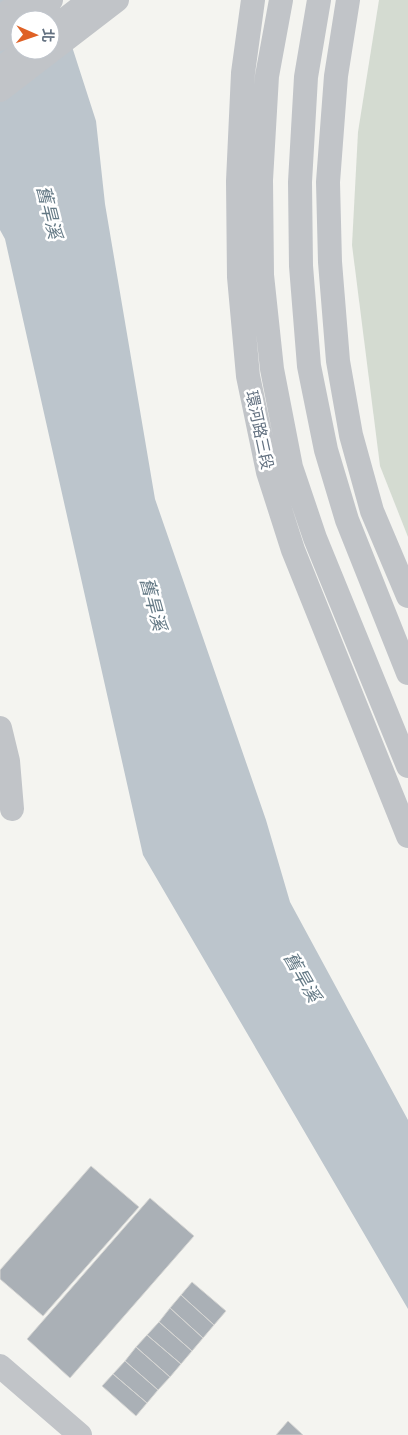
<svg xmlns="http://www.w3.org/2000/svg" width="408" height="1435" viewBox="0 0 408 1435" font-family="'Sofia Sans Condensed','Noto Sans TC',sans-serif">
  <rect width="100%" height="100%" fill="#f4f4f0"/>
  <path fill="#d4dbd1" d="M379 0H408V537L380 466 352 245 358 132Z"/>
  <path fill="#bcc5cc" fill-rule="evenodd" d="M0 0H57L96 121 105 204 155 499 266 820 290 902 408 1120V1309L143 855 5 239 0 230ZM20 20H50V50H20Z"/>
  <path fill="#aab0b6" stroke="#d5d5d3" d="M91 1166 139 1207 43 1316 0 1279V1270Z
    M150 1198 194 1236 70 1378 27 1339Z
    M192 1282 226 1311 214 1325 181 1295Z
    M181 1295 214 1325 203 1338 170 1308Z
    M170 1308 203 1338 192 1351 159 1322Z
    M159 1322 192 1351 181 1364 147 1335Z
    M147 1335 181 1364 170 1377 136 1347Z
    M136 1347 170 1377 158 1390 125 1361Z
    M125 1361 158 1390 147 1403 113 1374Z
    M113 1374 147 1403 136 1416 102 1386Z
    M288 1421 303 1435H276Z"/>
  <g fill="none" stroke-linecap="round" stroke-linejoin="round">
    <path stroke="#c1c4c8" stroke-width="24" d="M253 0 243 73 238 181 239 277 248 376 268 472 293 550 408 836
      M281 0 267 76 261 180 262 275 272 369 291 467 315 538 408 766
      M319 0 306 77 300 182 301 266 309 366 326 450 347 520 408 673
      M348 0 336 76 328 182 330 262 338 361 351 435 372 511 408 596
      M0 18 23 0
      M24 20 51 0
      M50 31 90 0
      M0 39 20 23
      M0 69 25 50
      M0 90 117 0
      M0 728 8 761 12 809
      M0 1366 80 1435"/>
  </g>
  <g text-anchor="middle" stroke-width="5" stroke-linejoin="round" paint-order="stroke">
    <g font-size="16" fill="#637181" stroke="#fff">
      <text transform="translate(260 430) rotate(78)" y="6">環河路三段</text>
    </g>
    <g font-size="18" font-style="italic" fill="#647985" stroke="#fff">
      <text transform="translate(49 212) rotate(76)" y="6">舊旱溪</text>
      <text transform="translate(153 604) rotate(75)" y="6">舊旱溪</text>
      <text transform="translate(302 977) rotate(60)" y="6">舊旱溪</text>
    </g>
  </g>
  <g transform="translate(35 35) rotate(92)"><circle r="24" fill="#ffffff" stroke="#c1c6cd"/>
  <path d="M0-4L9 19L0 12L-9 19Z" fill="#df6125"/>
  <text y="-8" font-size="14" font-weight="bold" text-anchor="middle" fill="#637181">北</text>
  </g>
</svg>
